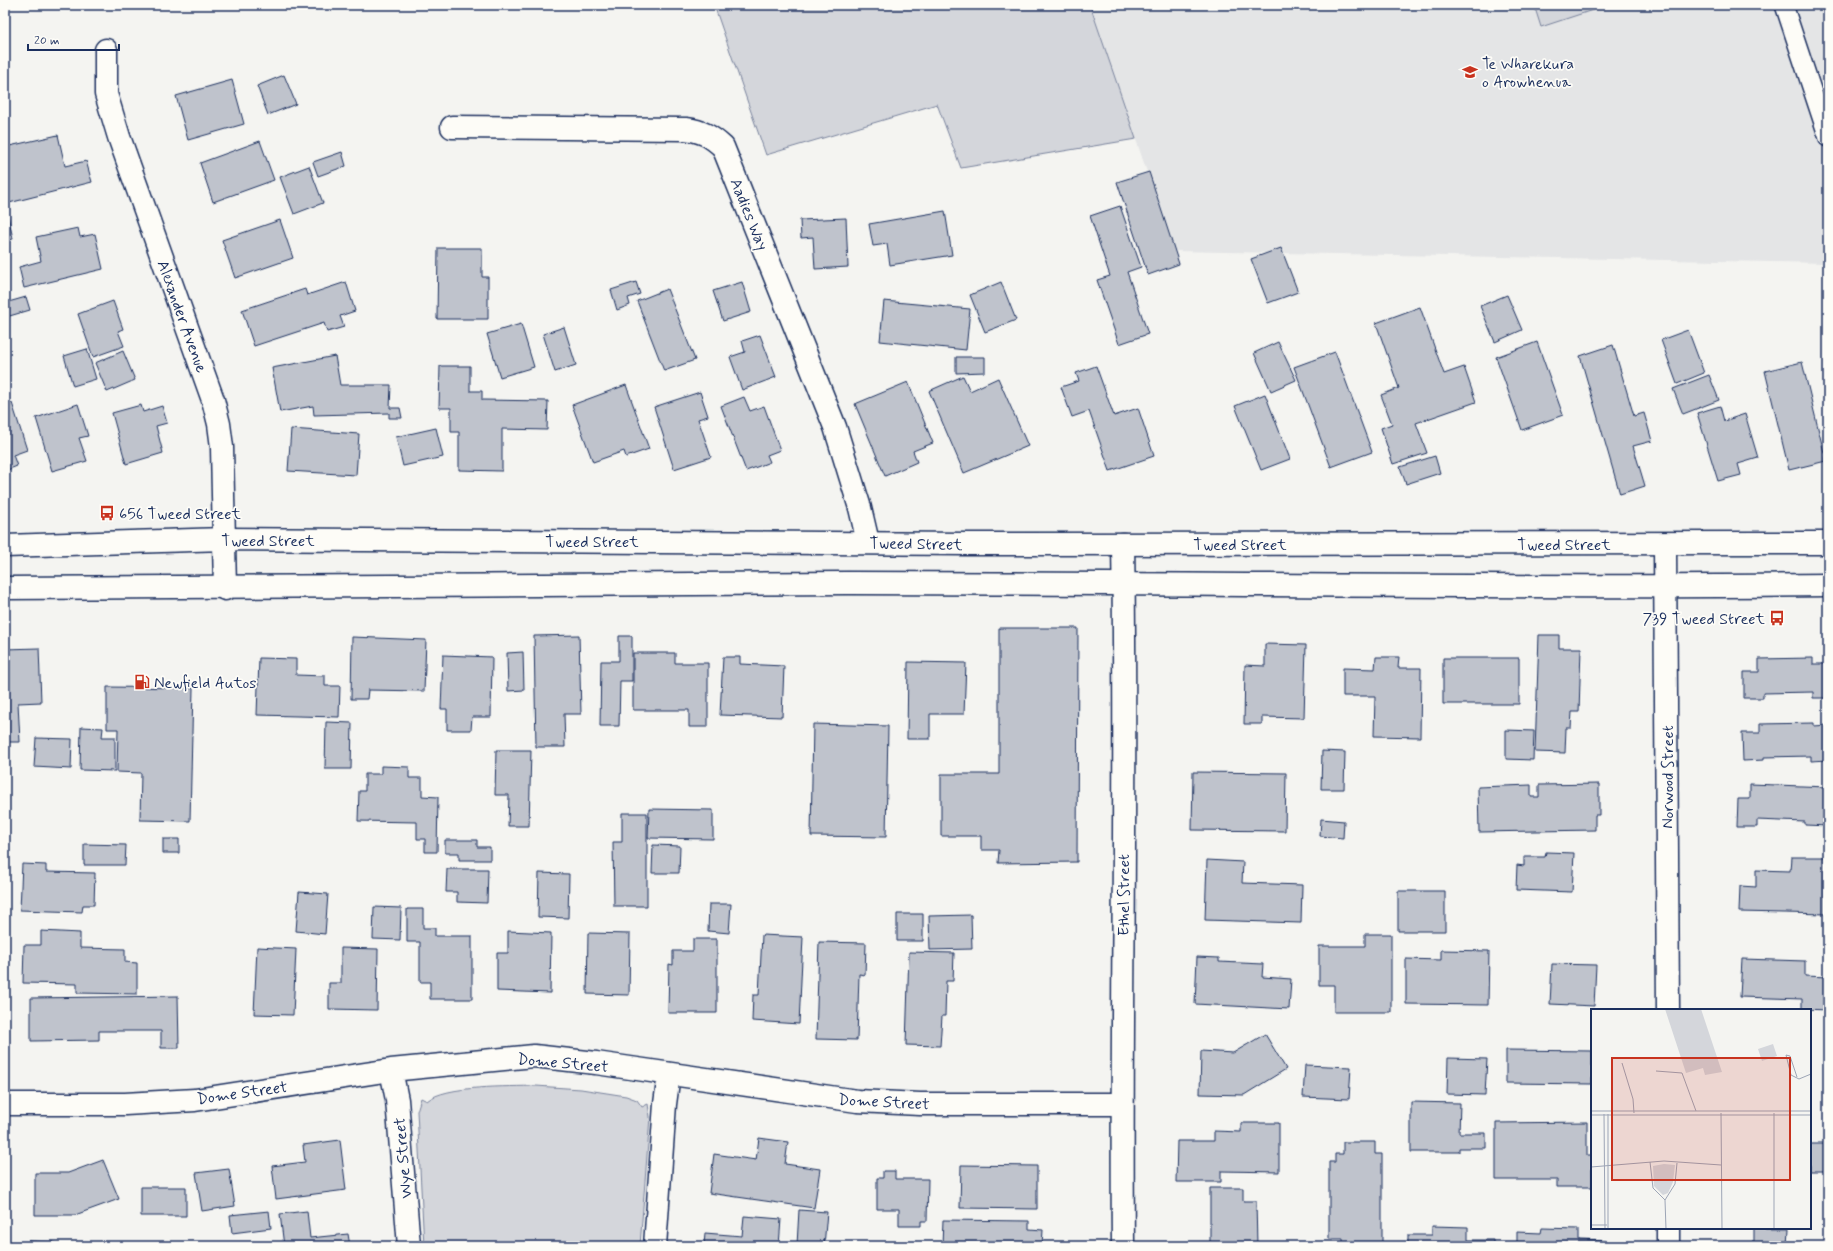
<svg xmlns="http://www.w3.org/2000/svg" width="1833" height="1251" viewBox="0 0 1833 1251" font-family="Mynerve,sans-serif">
  <rect width="100%" height="100%" fill="#f4f4f1"/>
  <filter id="ink" filterUnits="userSpaceOnUse"><feTurbulence type="fractalNoise" baseFrequency=".025" numOctaves="2"/><feDisplacementMap in="SourceGraphic" scale="8" xChannelSelector="R" yChannelSelector="G"/><feConvolveMatrix kernelMatrix="1 2 1 2 8 2 1 2 1" color-interpolation-filters="sRGB"/></filter>
  <g filter="url(#ink)">
    <path fill="#e4e5e6" d="M1090 5H1828V263L1174 251Z"/>
    <path fill="#d4d6db" stroke="#78829c" d="M714 5H1090L1136 139 961 168 937 104 766 155Z
      M1534 5H1608L1541 27Z
      M536 1086 581 1089 626 1096 637 1100 642 1107 648 1104 650 1117 640 1246H424L417 1111 421 1098 427 1101C445 1085 510 1087 536 1086Z"/>
    <path fill="#bfc3cc" stroke="#1b2f5e" d="M284 75 296 104 268 115 257 86Z
      M232 80 244 124 188 140 176 96Z
      M58 135 65 166 86 161 92 182 5 204V147Z
      M260 141 274 180 213 202 200 163Z
      M342 152 346 166 318 176 313 162Z
      M309 166 323 203 294 214 280 177Z
      M1149 172 1179 264 1148 275 1117 182Z
      M1120 206 1141 267 1127 272 1148 334 1119 344 1097 280 1110 276 1090 216Z
      M945 211 952 255 890 265 887 244 873 246 869 224Z
      M8 215 13 239 5 241V216Z
      M846 218 848 267 815 269 813 237 801 238 800 220Z
      M280 220 293 258 235 278 222 240Z
      M78 228 80 237 95 234 103 269 24 288 19 267 41 261 36 237Z
      M438 248H482V277H488V319H437Z
      M1281 248 1298 292 1268 303 1251 259Z
      M346 282 355 311 340 316 344 327 327 332 324 323 254 346 242 310 305 289 307 295Z
      M636 282 640 294 628 298 630 305 617 310 611 290Z
      M742 282 751 312 723 321 713 291Z
      M1001 282 1016 320 985 332 970 295Z
      M667 289 695 360 664 371 637 301Z
      M1507 295 1522 330 1495 342 1480 306Z
      M26 297 30 310 6 317 5 303Z
      M113 301 123 329 118 331 124 346 93 357 78 314Z
      M884 301 970 309 966 350 880 341Z
      M1420 307 1444 374 1464 367 1476 402 1416 423 1427 453 1393 464 1381 428 1392 424 1381 395 1399 388 1376 323Z
      M521 324 534 367 500 377 487 334Z
      M564 327 576 365 555 372 543 334Z
      M1688 330 1704 373 1677 384 1661 340Z
      M760 335 776 377 742 390 730 357 745 352 742 341Z
      M1278 342 1296 380 1271 391 1254 353Z
      M1537 342 1563 415 1522 430 1496 357Z
      M1613 345 1634 416 1644 413 1652 441 1633 446 1645 486 1620 494 1580 356Z
      M87 349 96 379 73 386 64 356Z
      M123 351 135 380 107 392 95 363Z
      M1335 352 1372 452 1331 467 1294 367Z
      M335 356 340 385H391L390 408H400L402 418H389V413L314 415 313 406 280 412 272 368Z
      M956 357H985V372L956 373Z
      M1802 362 1826 461 1789 470 1765 371Z
      M440 366H470V391H482V400L548 401 547 430 502 429V471L459 470V432H451V408H439Z
      M1096 366 1114 416 1138 408 1154 456 1110 471 1089 411 1072 417 1061 387 1079 381 1076 373Z
      M1709 375 1719 400 1683 414 1673 389Z
      M963 376 970 391 998 378 1028 446 964 473 929 391Z
      M908 382 933 443 913 451 917 462 885 476 855 404Z
      M626 385 649 449 626 457 624 451 593 462 572 405Z
      M700 392 708 416 698 419 711 457 674 469 654 407Z
      M1265 394 1290 459 1261 470 1235 406Z
      M744 397 750 411 764 406 780 450 767 455 770 462 746 471 721 406Z
      M12 403 27 450 13 455 17 466 5 471V406Z
      M78 404 88 436 79 438 87 461 52 471 36 418Z
      M141 405 143 412 162 406 167 423 156 426 163 453 126 464 112 413Z
      M1720 406 1724 421 1745 414 1758 458 1738 464 1741 475 1718 481 1697 413Z
      M436 428 443 457 403 466 396 437Z
      M291 429 359 434 356 475 288 471Z
      M1435 456 1440 473 1406 484 1400 467Z
      M999 628H1078L1077 862 998 863 999 850H981V836H941V774H999Z
      M579 635 581 714H564L565 747H536L534 636Z
      M1539 635H1559V648H1581L1579 712H1572L1571 728H1566L1565 753 1535 752Z
      M619 636H632V681H620L619 726H600L601 661H619Z
      M352 637 426 640 424 691 368 690 367 699H351Z
      M1265 644 1306 645 1304 718 1262 717V724H1244L1245 665 1265 666Z
      M39 648 41 702 18 703 20 742H5V649Z
      M523 652 524 690 508 691 507 653Z
      M633 653H675V663H708V727H689V710H633Z
      M443 655 492 657 491 717H472L471 730H447V709H441Z
      M723 657H740V664L784 666 782 717 720 715Z
      M1376 657H1399L1398 668H1421L1420 737 1374 736 1375 696H1343V668L1375 669Z
      M259 658 296 659V675L325 676V686H340L339 717 257 715Z
      M1443 658H1519V704H1443Z
      M1813 658V664H1828V698H1813V692L1763 693V698H1744V672H1759V659Z
      M908 662 966 663 964 714H930V739H907Z
      M107 687 193 688 190 821 140 820 141 773 117 772 118 729H107Z
      M326 722 352 723 351 769H325Z
      M1814 723V726L1828 725V760L1811 761V756L1764 757V760L1743 761 1742 733H1760V724Z
      M813 724 888 726 886 837 811 836Z
      M81 727 103 728 102 737H115V771L80 770Z
      M1506 730 1534 731 1533 760 1506 759Z
      M36 738 72 739 71 769 34 767Z
      M496 750H531L529 826H508L509 795H495Z
      M1322 751 1345 752 1344 789H1321Z
      M381 766 409 767V778H422V796L438 797 437 852H425V839H417V822L358 821 359 791H365V774H381Z
      M1193 772 1286 773 1285 831 1192 830Z
      M1599 784V815H1595V830L1479 832 1478 787 1531 785V797H1539V785Z
      M1750 784 1828 787V826L1805 825V822L1757 820V827H1737L1738 799H1750Z
      M649 809 713 810V839L648 838Z
      M622 813H647V906H614L613 842H622Z
      M1321 819 1344 821 1343 838 1320 836Z
      M163 839H179V853H163Z
      M445 840H477V847H490V860H459V853H445Z
      M84 844 126 845 125 865H84Z
      M653 845 680 846 679 873H652Z
      M1546 852 1574 853 1572 892 1516 890 1517 865 1524 866V857H1545Z
      M1791 857H1827L1828 914 1739 912 1740 886 1756 887V870L1790 871Z
      M1207 860 1243 862 1242 883 1302 885 1301 923 1205 920Z
      M22 864 46 865V872L95 873 94 905H83L82 912 20 910Z
      M447 869H488L487 903 457 902V892H446Z
      M539 873 569 874 568 918 538 917Z
      M1398 891H1445V931H1398Z
      M299 892 328 894 325 934 296 931Z
      M709 904H731L729 933 708 931Z
      M374 907 401 908 400 940 373 939Z
      M407 909H423V928H435V936H472V999H430V982H420V942H407Z
      M897 914H923V941H897Z
      M971 915 972 949 930 950 929 916Z
      M41 931 80 933V948L125 949V962L137 963V994L77 993V984L23 983 24 945H41Z
      M508 931 551 933 550 993 497 991V953H508Z
      M588 933 630 934 629 995 587 994Z
      M1365 934H1391V1012H1334V985H1319V946H1365Z
      M762 935 803 937 799 1024 752 1021 753 995H759Z
      M693 939H717V1013H668L669 964 673 965V951H693Z
      M819 942 866 943 865 975 859 974 857 1040 816 1039Z
      M257 947 296 949 293 1015 254 1014Z
      M341 948 378 949 377 1010 329 1009V983H341Z
      M1441 950 1489 951 1488 1005 1406 1004V959L1441 960Z
      M909 952 954 953 953 981H946L945 1016H942L940 1046 906 1045Z
      M1197 957 1219 958V962L1263 964 1262 977 1291 979 1289 1009 1195 1004Z
      M1742 959 1805 961V976L1828 977V1010L1802 1009V999L1740 997Z
      M1552 964 1596 965 1594 1006 1550 1004Z
      M178 996 179 1048H161V1031H99V1040L31 1041V998Z
      M1265 1034 1286 1069 1244 1095 1200 1094 1201 1051 1233 1053Z
      M1506 1050 1592 1051V1084L1506 1083Z
      M1448 1058 1487 1059 1485 1095 1447 1094Z
      M1305 1065 1351 1067 1349 1099 1303 1097Z
      M1411 1102 1460 1103 1459 1133H1486V1148H1459V1152H1411Z
      M1587 1122V1156H1592V1187H1557V1180H1496V1123Z
      M1241 1123H1279V1172L1221 1171V1182H1176L1177 1141H1214V1131L1241 1132Z
      M759 1138 788 1142 785 1164 820 1169 814 1208 709 1193 714 1154 756 1160Z
      M340 1140 346 1190 276 1199 272 1166 305 1162 303 1145Z
      M1343 1142H1375V1154H1382V1246H1343V1239H1329V1162H1335V1154H1343Z
      M1810 1144H1828V1171H1810Z
      M103 1160 119 1199 75 1215H35V1173H68Z
      M961 1165 1037 1166V1209L960 1208Z
      M229 1169 235 1206 202 1211 196 1173Z
      M883 1171H895V1179H928L927 1221H921V1226H899V1209H877V1178H883Z
      M141 1187H186V1216H141Z
      M1210 1188H1243V1201H1256L1257 1245 1210 1246Z
      M799 1210 827 1212 824 1246 797 1245Z
      M269 1211 271 1228 232 1233 230 1215Z
      M307 1211 310 1238 348 1234 350 1246H284L280 1214Z
      M744 1216 781 1219 779 1246H704L705 1233 742 1236Z
      M943 1220 1029 1221V1229L1043 1230 1042 1246H942Z
      M1432 1226 1468 1227V1240H1493V1246H1408V1235H1432Z
      M1542 1228 1578 1229V1240L1606 1241V1246H1517V1232L1541 1233Z
      M1754 1228H1788L1787 1246H1799H1754Z
      M28 1241 54 1242V1246H28Z"/>
    <g fill="none" stroke-linecap="round" stroke-linejoin="round">
      <g stroke="#1b2f5e" stroke-width="20">
        <path id="service" d="M1784 5 1828 138"/>
      </g>
      <g stroke="#1b2f5e" stroke-width="25">
        <path id="minor" d="M106 50V94L119 137 213 400 219 424 222 447 225 589
          M452 127 686 129C702 131 711 136 723 147L835 427 860 508 868 542
          M1665 544 1668 1010
          M391 1070 397 1100 409 1246
          M5 1104H125L195 1100 391 1070 534 1056 596 1063 857 1101 920 1104H1122
          M1668 1228V1246
          M655 1246 665 1104 669 1074
          M1123 1246C1121 1012 1127 778 1123 544"/>
      </g>
      <g stroke="#1b2f5e" stroke-width="25">
        <path id="secondary" d="M5 546 224 539 967 544 1828 543
          M5 588C286 588 567 584 848 583 1175 583 1501 589 1828 585"/>
      </g>
      <use href="#service" stroke="#fdfcf7" stroke-width="17"/>
      <use href="#minor" stroke="#fdfcf7" stroke-width="22"/>
      <use href="#secondary" stroke="#fdfcf7" stroke-width="22"/>
    </g>
  </g>
  <defs>
    <g id="school-bare" transform="scale(1.2)"><path d="M0-5L7-2L0 1L-7-2ZM-4 1L0 2.5L4 1V4Q0 6-4 4Z" fill="#c8321e" stroke="#fdfcf7" stroke-width="2.5" paint-order="stroke"/></g>
    <g id="bus-bare" transform="scale(1.2)"><path d="M-5-6H5V4H4V6H2V4H-2V6H-4V4H-5ZM-3.5-4V0h7V-4ZM-3.5 1.2v1.5H-2V1.2ZM2 1.2v1.5H3.5V1.2Z" fill="#c8321e" stroke="#fdfcf7" stroke-width="2.5" paint-order="stroke"/></g>
    <g id="fuel-bare" transform="scale(1.2)"><path d="M-5.5-6h7V0h2V4h1.3V-2.5L3-4.5l.8-.8L6-3V5H2.5V1h-1V6h-7ZM-4.2-4.7v3.2H.2V-4.7Z" fill="#c8321e" stroke="#fdfcf7" stroke-width="2.5" paint-order="stroke"/></g>
  </defs>
  <g fill-rule="evenodd">
    <use href="#school-bare" x="1470" y="72"/>
    <use href="#bus-bare" x="107" y="513"/>
    <use href="#bus-bare" x="1777" y="618"/>
    <use href="#fuel-bare" x="142" y="682"/>
  </g>
  <g text-anchor="middle" stroke-width="3.5" stroke-linejoin="round" paint-order="stroke">
    <g font-size="16" fill="#1b2f5e" stroke="#fdfcf7" text-anchor="start">
      <text x="1482" y="69">Te Wharekura<tspan x="1482" dy="18">o Arowhenua</tspan></text>
      <text x="119" y="519">656 Tweed Street</text>
      <text x="1765" y="624" text-anchor="end">739 Tweed Street</text>
      <text x="154" y="688">Newfield Autos</text>
    </g>
    <g font-size="16" fill="#1b2f5e" stroke="#fdfcf7">
      <text transform="translate(750 214) rotate(68)" y="6">Aadies Way</text>
      <text transform="translate(183 316) rotate(70)" y="6">Alexander Avenue</text>
      <text x="268" y="546">Tweed Street</text>
      <text x="592" y="547">Tweed Street</text>
      <text transform="translate(916 543) rotate(1)" y="6">Tweed Street</text>
      <text x="1240" y="550">Tweed Street</text>
      <text x="1564" y="550">Tweed Street</text>
      <text transform="translate(1667 777) rotate(-90)" y="6">Norwood Street</text>
      <text transform="translate(1123 895) rotate(-90)" y="6">Ethel Street</text>
      <text transform="translate(563 1062) rotate(5)" y="6">Dome Street</text>
      <text transform="translate(242 1092) rotate(-8)" y="6">Dome Street</text>
      <text transform="translate(884 1101) rotate(3)" y="6">Dome Street</text>
      <text transform="translate(402 1158) rotate(-95)" y="6">Wye Street</text>
    </g>
  </g>
  <g transform="translate(1591 1009)">
    <rect width="220" height="220" fill="#f4f4f1"/>
    <path d="M74 0H110L131 63 114 66 112 59 95 64ZM182 35 186 47 171 52 167 40ZM73 155 84 156 82 173 77 184 72 186 63 177 62 157Z" fill="#d4d6db"/>
    <path fill="none" stroke="#9da5b6" stroke-width="1" d="M31 54 42 90 43 104M65 62 91 64 105 102M206 68 199 47 195 46 200 66 208 70 220 65M0 102H220M130 104 131 220M183 104V220M13 105 14 220M0 106H220M59 153 62 179 74 191M0 158 73 152 130 156M0 216H16M17 220V105M75 220 74 191 84 175 86 154"/>
    <path fill="#c8321e" fill-opacity="0.15" stroke="#c8321e" stroke-width="2" d="M21 49H199V171H21Z"/>
    <rect width="220" height="220" fill="none" stroke="#1b2f5e" stroke-width="2"/>
  </g>
  <rect width="1833" height="1251" fill="none" stroke="#fdfcf7" stroke-width="20"/>
  <rect x="10" y="10" width="1813" height="1231" fill="none" stroke="#1b2f5e" stroke-width="1.5" filter="url(#ink)"/>
  <path d="M28 44v6h91v-6" fill="none" stroke="#1b2f5e" stroke-width="2"/>
  <text x="34" y="44" font-size="12" fill="#1b2f5e" stroke="#fdfcf7" stroke-width="3" paint-order="stroke">20 m</text>
</svg>
